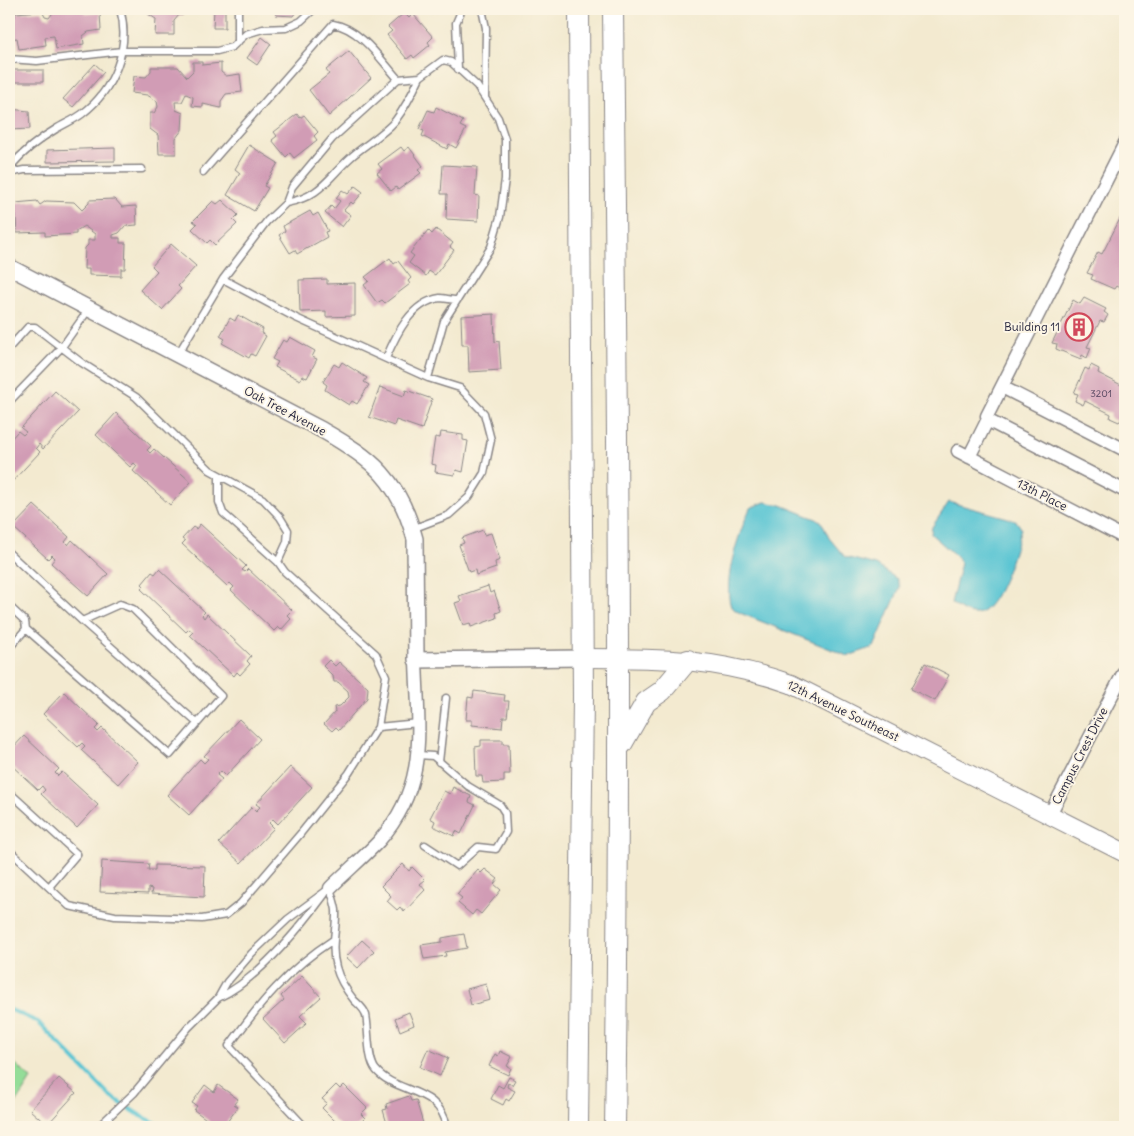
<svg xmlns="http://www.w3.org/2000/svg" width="1134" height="1136" viewBox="0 0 1134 1136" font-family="Delius,sans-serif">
  <rect width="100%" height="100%" fill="#fcf5e5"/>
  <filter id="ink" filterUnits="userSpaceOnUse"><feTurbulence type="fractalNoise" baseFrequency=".02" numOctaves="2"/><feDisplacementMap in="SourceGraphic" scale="10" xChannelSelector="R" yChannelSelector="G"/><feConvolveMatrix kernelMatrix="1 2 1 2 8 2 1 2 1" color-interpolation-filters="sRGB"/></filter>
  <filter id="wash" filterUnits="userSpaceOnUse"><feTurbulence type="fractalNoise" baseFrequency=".0096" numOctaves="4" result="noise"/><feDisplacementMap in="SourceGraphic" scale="20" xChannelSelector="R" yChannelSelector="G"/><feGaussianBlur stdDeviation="1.12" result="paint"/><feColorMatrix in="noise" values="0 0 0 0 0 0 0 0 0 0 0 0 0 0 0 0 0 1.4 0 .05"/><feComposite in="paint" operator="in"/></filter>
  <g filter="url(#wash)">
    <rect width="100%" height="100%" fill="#f3ead0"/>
    <path fill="#94dd98" stroke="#5b806a" d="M9 1057 31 1079 9 1114Z"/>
    <path fill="#5ac5d3" stroke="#3e7487" d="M765 502 781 505 821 521 829 538 845 557 876 565 897 579 900 587 874 647 848 656 740 613 731 607C722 580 739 534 750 508Z
      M949 502 1008 518 1017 522 1021 528C1016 546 998 612 976 614 967 615 958 608 951 603L961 563 955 555 931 534 932 527Z"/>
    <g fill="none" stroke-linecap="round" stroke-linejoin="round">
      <path stroke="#5ac5d3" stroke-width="4" d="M9 1009 38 1022 110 1096 141 1116 165 1127"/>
    </g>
    <g id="blocks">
      <path fill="#d19cb5" d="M52 9H81L87 14 100 13 101 30 88 32 83 36 84 44 56 49 54 36 45 37 46 45 19 49 17 38 9 39V23L15 17V13L42 11 45 17 49 18 52 14Z
        M148 9H184L183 15H179L174 21V35H155L156 19 148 14Z
        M214 9H225V28H213Z
        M274 9H298L293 16 276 15Z
        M404 13 409 18 413 14 433 37 428 42 430 45 414 58 412 55 407 59 387 35 392 31 388 27Z
        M262 37 271 44 257 65 247 58Z
        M349 51 371 78 329 116 309 90 329 74 326 70Z
        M193 62H202V65L221 63V72L226 76 240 74 242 92 226 94 221 101V108L203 104V107L192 106 193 97 186 94 182 102H175L176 110 183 113 182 130 176 138V154H159L158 135 150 129V113H154L158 107 157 101 147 95 132 93 134 76 146 77 151 71V67H178L187 77 193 71Z
        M95 64 104 72 73 107 63 99Z
        M9 70H43V82H9Z
        M436 107 463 121 460 126 466 129 456 148 449 144 447 149 422 136 424 131 419 129 428 110 434 112Z
        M9 109 29 111 30 129 9 130Z
        M297 114 300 118 304 115 318 132 314 136 317 140 294 158 290 153 286 157 272 140 277 136 274 132Z
        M249 145 278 163 264 186 268 188 254 211 227 195 240 173 235 169Z
        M401 147 404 151 409 147 423 166 418 170 421 173 398 190 396 187 391 191 377 173 382 169 378 164Z
        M115 148V161L47 162V150Z
        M443 165 477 167 475 195 479 196 478 221 446 219 447 194H441Z
        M355 186 363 192 353 204 351 202 344 210 351 215 342 227 325 213 331 206 334 209 340 201 336 198 342 190 348 194Z
        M115 199 122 207 136 206 137 225 125 226 119 233 113 235V238H120V243H126L125 269H121V276L89 275V269H84L85 248 88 245V240H95V234L84 226 76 231V234L45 236V232L17 233 15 203 37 201 40 205 46 201 74 202 82 210 89 203V200Z
        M222 200 238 215 233 220 237 224 215 245 210 240 207 243 192 229 197 224 193 221 213 201 217 204Z
        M1125 209V270L1121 279 1124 281 1121 289 1116 286 1114 289 1091 279 1093 275 1087 273 1098 252 1102 254Z
        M310 211 313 216 318 213 328 231 325 232 327 237 297 254 295 250 290 253 279 235 285 231 283 226Z
        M436 229 453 243 450 247 454 250 435 275 429 271 426 276 409 263 414 256 410 253 428 230 432 234Z
        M171 244 196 266 178 286 181 289 162 310 140 290 157 271 152 266Z
        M390 258 394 264 398 261 411 278 408 281 410 284 385 303 382 300 377 303 364 285 369 281 365 277Z
        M327 279V284L355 283V316L326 317V311L300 312 299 280Z
        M1084 298 1106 309 1104 312 1108 315 1104 322 1100 321 1087 347 1091 348 1087 358 1082 355 1081 359 1056 349 1057 344 1052 343 1073 300 1080 304Z
        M494 314 495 342 499 341 501 370 469 372 468 345H462L461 316Z
        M238 315 263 329 261 333 266 336 255 356 251 354 249 358 222 343 225 339 220 336 230 318 235 321Z
        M290 337 315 351 312 357 317 359 307 378 302 376 300 380 275 367 278 362 272 359 283 340 287 342Z
        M342 362 367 378 364 382 369 385 357 404 352 401 349 405 325 390 327 385 323 382 334 364 339 367Z
        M1091 365 1099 369 1098 373 1125 387V415L1119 422 1110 418 1111 414 1085 401 1083 405 1075 401 1078 394 1074 393 1085 368 1089 370Z
        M380 387 404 396 406 390 432 399 422 429 396 420 394 426 369 417Z
        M55 391 78 412 43 449 39 444 36 448 40 452 9 485V441L18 431 23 435 26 432 21 428Z
        M116 413 151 446 147 450 150 453 154 449 191 482 170 505 133 471 137 466 134 463 130 467 96 435Z
        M441 432 463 435V440L468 441 463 472 456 470 455 475 435 472 436 465 431 464 435 437 440 438Z
        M34 505 69 537 65 542 68 545 72 540 108 574 88 596 51 563 55 558 52 555 48 559 13 527Z
        M200 524 246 566 242 570 245 572 248 569 292 610 287 615 291 619 281 630 278 627 274 631 231 590 234 587 230 583 227 586 182 544 185 541 182 539 193 527 196 529Z
        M483 530 484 535 491 533 500 560 495 562 496 568 476 575 475 570 469 572 459 545 464 543 462 538Z
        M159 569 205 612 202 615 204 618 207 614 251 656 247 661 250 664 240 675 237 672 234 676 190 635 193 632 189 629 186 632 141 589 144 586 142 584 152 572 155 574Z
        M488 586 490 593 494 591 501 611 496 613 497 618 471 627 470 623 463 625 455 603 461 601 459 596Z
        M329 660 335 666 339 662 368 688 367 698 339 730 336 727 332 731 324 724 335 712 334 707 340 706 349 697 348 691 338 682H334L333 676 323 666Z
        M925 663 949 675 935 701 911 689Z
        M474 691 505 695 504 701H509L507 717H503L502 728 472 725V720H466L468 697 473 698Z
        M64 692 99 725 95 729 98 732 102 728 138 762 118 784 81 750 85 746 82 743 78 747 43 714Z
        M239 719 260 739 226 776 221 771 217 775 222 779 189 815 167 795 200 759 204 763 208 759 204 756Z
        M24 736 59 769 55 773 58 776 62 772 98 805 77 828 41 794 45 790 42 786 38 790 9 763V752Z
        M481 740H503V744H509L510 774H504V782L483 783 482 776H476L475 747 481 746Z
        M290 767 312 787 278 824 273 819 269 823 274 828 241 863 219 843 252 807 256 811 260 807 256 804Z
        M453 787 471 796 469 802 475 805 461 834 456 831 454 836 433 826 435 821 430 818 444 791 450 794Z
        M102 861 149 864 148 870H155V865L205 866 204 897 151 894 152 889 148 888V894L100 892Z
        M403 864 409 871 412 867 425 880 420 884 425 890 404 912 400 907 397 910 387 901 391 896 381 886Z
        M485 869 498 879 494 884 501 890 481 914 476 910 472 915 458 903 462 898 457 894 478 870 481 873Z
        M464 934 467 948 445 952 446 956 424 959 421 945 442 942V938Z
        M362 940 374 951 358 968 346 957Z
        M302 976 321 997 300 1016 307 1023 285 1043 263 1019 284 1000 281 996Z
        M486 984 490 1000 471 1005 467 989Z
        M409 1012 414 1025 400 1031 395 1018Z
        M428 1049 448 1058 440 1076 420 1067Z
        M500 1051 512 1057 507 1066 511 1068 508 1075 489 1066 495 1054 498 1056Z
        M509 1077 515 1080 512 1085 508 1083 507 1087 515 1091 509 1101 506 1099 503 1105 491 1099 498 1085 503 1088Z
        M59 1078 76 1093 47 1125 30 1110Z
        M205 1085 214 1092 218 1085 238 1099 234 1104 238 1107 224 1126 220 1123 217 1127 194 1110 197 1106 192 1103Z
        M336 1085 340 1089 344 1085 367 1108 361 1114 365 1118 356 1127H341L322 1108 327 1103 322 1099Z
        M409 1096 411 1101 416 1100 424 1127H388L383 1110 387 1109 386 1104Z
        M464 1124 485 1126V1127H463Z"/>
    </g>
  </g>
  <g filter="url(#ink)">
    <use href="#blocks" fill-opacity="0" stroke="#8a8686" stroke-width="1"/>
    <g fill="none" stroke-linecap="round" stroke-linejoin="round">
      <g stroke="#8a8686" stroke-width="9">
        <path id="service" d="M482 9 486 28 485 97
          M238 42V9
          M9 59 37 61 122 51H217L232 47 246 34 263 29 286 28 301 21 314 9
          M458 69 456 23 462 9
          M9 168C23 152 37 140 56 129 64 124 74 120 82 114 114 90 131 47 120 9
          M203 172 333 24C360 28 381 60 398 79
          M9 173 24 170 142 169
          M286 203C320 197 327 179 350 158 364 145 383 135 395 121 405 108 413 92 420 77
          M223 279 296 318 428 378 460 388 484 413 491 440 484 473 469 497 449 515 412 529
          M9 348 28 327H35L82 363 136 397 210 470 263 499 280 517 288 530 287 542 278 562 285 572 376 654 386 676 378 727
          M178 354 223 279 267 221 286 203 292 187 332 139 398 79 420 77 443 60 451 62 477 86 498 118 505 139V179L500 217 491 247 444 321 428 378
          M386 358C396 335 411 302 440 298 444 298 451 300 456 300
          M9 402 62 347 89 309
          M219 475V502L223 513 278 562
          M9 553 82 621 120 604 133 609 221 696 170 755 26 629
          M9 606 25 621 26 629 9 648
          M82 621 197 723
          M418 755 433 756 468 786 500 805 505 813 506 832 496 849 478 847 457 866 425 845
          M439 762 446 698
          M9 792 77 854 49 887
          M9 850 69 906 115 916 202 919 226 915 241 903 301 833 349 773 378 727 418 723
          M330 888C332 895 335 903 336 910 337 930 330 946 336 967 339 979 346 990 354 1000 359 1005 364 1008 366 1015 369 1029 367 1060 376 1070 396 1094 440 1087 447 1127
          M218 998C257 980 299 929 325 894
          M98 1127 134 1093 188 1028 218 998 227 982 252 953 288 919 330 888
          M305 1127 229 1046C260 1003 288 969 333 940"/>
      </g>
      <g stroke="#8a8686" stroke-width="15">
        <path id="minor" d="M1125 143 987 416 989 421 1125 491
          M1002 387 1125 450
          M958 451 1125 538
          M969 457 988 419
          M1049 816 1125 670
          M330 888C346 872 364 857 379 841 429 785 418 729 416 660"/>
      </g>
      <g stroke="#8a8686" stroke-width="18">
        <path id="tertiary" d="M9 267 322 430C373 459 399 480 415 539L416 660 583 658"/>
      </g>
      <g stroke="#8a8686" stroke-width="20">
        <path id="secondary" d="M583 658C660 658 717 658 791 684L1125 853"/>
      </g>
      <g stroke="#8a8686" stroke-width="22">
        <path id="trunk" d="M613 9C617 382 621 754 615 1127
          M622 744 646 702 662 691 688 660
          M578 1127 583 698 579 9"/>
      </g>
      <use href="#service" stroke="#fff" stroke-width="6"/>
      <use href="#minor" stroke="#fff" stroke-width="12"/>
      <use href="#tertiary" stroke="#fff" stroke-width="15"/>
      <use href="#secondary" stroke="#fff" stroke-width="18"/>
      <use href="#trunk" stroke="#fff" stroke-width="20"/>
    </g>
  </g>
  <defs>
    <g id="building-ring" transform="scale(1.4375)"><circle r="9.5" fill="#fcf5e5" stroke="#d1495b" stroke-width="1.5"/><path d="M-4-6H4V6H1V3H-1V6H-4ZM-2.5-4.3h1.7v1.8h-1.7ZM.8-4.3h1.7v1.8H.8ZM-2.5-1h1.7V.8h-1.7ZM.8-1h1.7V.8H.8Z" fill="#d1495b"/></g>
  </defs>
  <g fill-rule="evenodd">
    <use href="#building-ring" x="1079" y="327"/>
  </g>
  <g text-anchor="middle" stroke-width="4" stroke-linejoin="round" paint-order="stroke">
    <g font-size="10" fill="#4e405a">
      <text x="1101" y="397">3201</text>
    </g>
    <g font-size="12" fill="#22223b" stroke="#fcf5e5" text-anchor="end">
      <text x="1060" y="331">Building 11</text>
    </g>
    <g font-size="12" fill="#22223b" stroke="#fcf5e5">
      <text transform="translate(285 411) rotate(28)" y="4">Oak Tree Avenue</text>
      <text transform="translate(1042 495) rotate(27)" y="4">13th Place</text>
      <text transform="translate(843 711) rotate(26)" y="4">12th Avenue Southeast</text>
      <text transform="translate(1080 756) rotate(-63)" y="4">Campus Crest Drive</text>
    </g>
  </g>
  <rect width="1134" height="1136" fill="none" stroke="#fcf5e5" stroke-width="30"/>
</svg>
